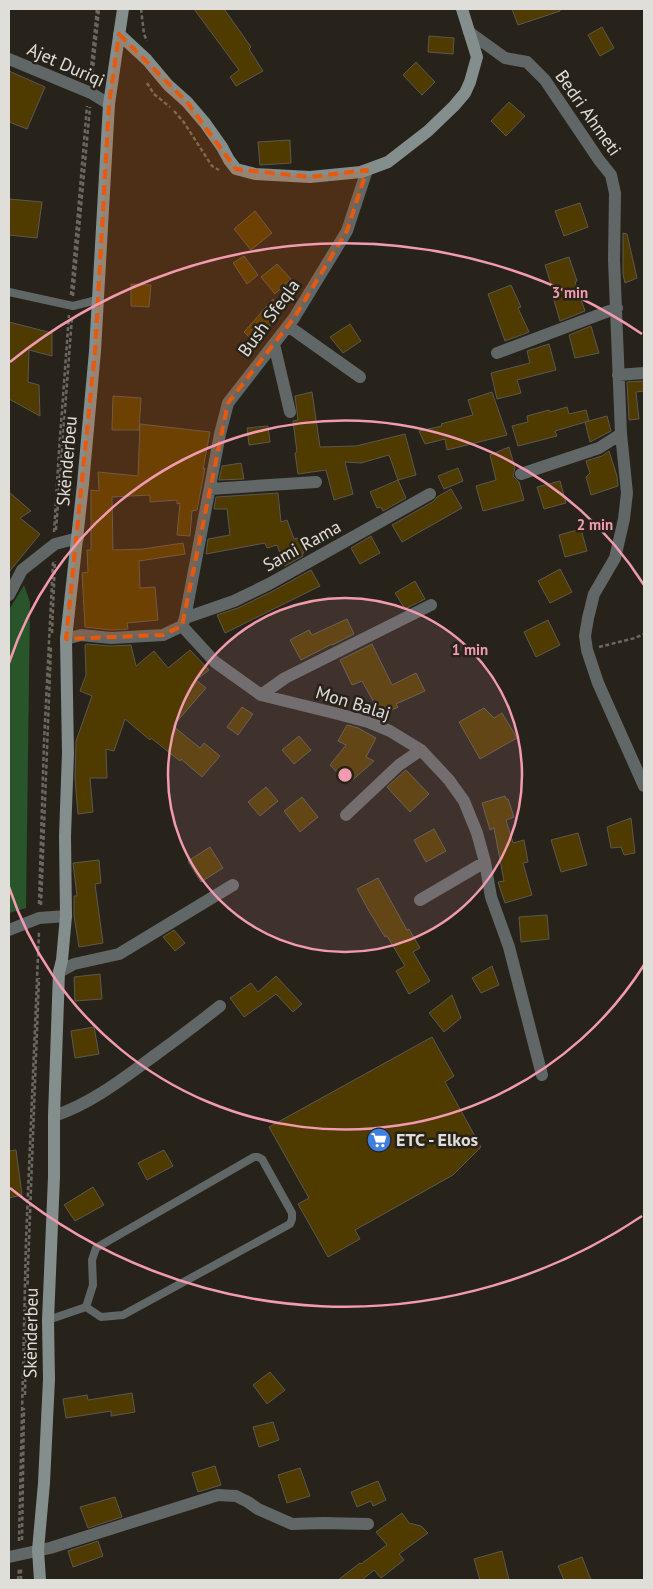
<svg xmlns="http://www.w3.org/2000/svg" width="653" height="1589" viewBox="0 0 653 1589" font-family="'PT Sans',sans-serif">
  <rect width="100%" height="100%" fill="#27231a"/>
  <path fill="#28552a" d="M24 585 30 602 26 908 9 913V610Z"/>
  <path fill="#4f3b00" stroke="#5c584f" d="M194 9H224L251 47 249 49 263 71 236 86 230 77 239 70Z
    M512 9H560V11L518 25Z
    M602 27 614 48 600 56 588 35Z
    M429 36 454 38 453 54 428 52Z
    M416 62 435 82 422 95 403 75Z
    M9 71 45 87 27 129 9 122Z
    M509 102 525 116 506 136 491 121Z
    M290 140 291 163 260 165 258 142Z
    M9 199 42 202 37 238 9 235Z
    M580 203 588 227 564 236 555 211Z
    M255 211 272 233 251 250 234 229Z
    M623 233 627 234 637 278 625 283 623 274Z
    M244 256 258 275 247 284 233 263Z
    M569 257 577 281 575 282 585 311 560 321 553 297H555L545 265Z
    M277 264 291 279 275 294 261 277Z
    M131 284 151 285 149 307 131 306Z
    M511 285 521 307 518 308 529 332 505 341 488 294Z
    M273 299 283 311 254 342 244 332Z
    M9 322 52 333V356L29 350 28 382 39 385 40 416 9 399Z
    M350 324 361 341 343 353 330 337Z
    M591 326 599 353 575 358 569 335Z
    M549 344 556 370 517 380 521 393 497 399 491 373 530 363 527 351Z
    M644 381V391L636 392 639 419 629 420 627 382Z
    M312 392 320 447 356 446 405 434 416 475 398 480 389 455 361 463 345 462 353 494 334 500 326 470 298 474 295 453 297 452 293 421 298 420 295 396Z
    M492 392 507 435 447 450 445 439 425 444 419 431 442 426 441 424 473 415 468 400Z
    M113 396 141 398 139 430H112Z
    M567 407 569 414 586 410 589 421 555 431 557 436 518 446 512 426 528 422 527 416 549 410 550 412Z
    M607 416 611 431 590 442 585 422Z
    M140 424 210 432 203 469 205 468 197 510 192 511 190 536 177 535 180 503 177 504V500L150 502V495L112 497 113 550 143 549 183 543 185 554 139 561 140 588 155 587 158 620 127 623 128 629 111 630 85 627 82 573 88 572 87 550H91V490L99 491 98 472 138 476Z
    M268 426 270 442 249 445 247 428Z
    M509 447 515 468 513 476 519 482 524 500 483 511 476 486 496 480 490 455Z
    M609 451 617 476 618 486 591 495 586 477 590 473 586 461 602 456Z
    M241 463 244 479 219 480 222 466Z
    M458 468 463 481 444 489 438 476Z
    M398 480 406 498 383 511 381 507 377 508 370 492Z
    M560 481 566 503 544 509 537 487Z
    M451 489 462 508 402 542 392 525 434 501 437 497Z
    M9 492 31 511 20 518 40 534 9 572Z
    M278 493 281 522 287 520 294 539 298 538 304 553H302L303 556 285 566 277 545 267 548 265 543 206 554 208 539 230 535 227 509H214L216 497Z
    M581 529 587 551 565 557 559 535Z
    M371 536 380 553 360 564 351 548Z
    M560 569 572 592 550 603 538 581Z
    M311 570 320 586 225 633 217 615 238 608 273 591Z
    M415 581 425 599 405 609 395 593Z
    M347 619 354 634 332 645V644L301 660 290 640 309 630 312 635Z
    M548 620 560 645 536 657 524 632Z
    M87 644 110 646 131 645 136 666 154 651 168 668 190 650 209 670 196 680 206 688 173 726 200 748 204 743 220 756 202 777 181 759 180 761 151 738 150 740 125 719 114 751 106 749 107 778H90L93 812 78 814 75 779 76 741 92 696 80 691 86 675 85 645Z
    M372 644 392 685 416 673 425 691 396 704 398 707 381 715 362 681 352 685 340 660Z
    M242 707 253 714 238 735 227 727Z
    M484 708 494 718 502 713 517 738 480 759 459 722Z
    M347 725 358 728 376 738 366 757 374 761 348 784 330 765 346 745 338 741Z
    M299 736 311 750 294 764 282 750Z
    M406 770 429 794 410 812 387 787Z
    M266 787 278 801 260 816 248 802Z
    M505 796 506 799H508L514 817 506 820 513 843 524 840 528 862 523 863 532 895 505 903 498 882 504 881 494 828 490 830 482 803Z
    M302 797 318 817 300 832 284 811Z
    M631 818 635 853 624 855 621 847 611 848 607 827Z
    M434 829 446 851 426 862 414 840Z
    M578 833 587 865 561 872 551 840Z
    M210 847 223 868 201 882 188 861Z
    M99 860 101 883 95 884 103 943 79 947 74 916V896H77L73 863Z
    M378 878 407 930 409 929 420 948 413 952 430 981 409 994 396 971 405 966 387 936 385 937 369 911 357 889Z
    M547 915 549 939 521 942 519 917Z
    M174 930 185 943 175 951 163 937Z
    M492 966 499 985 481 993 472 978Z
    M100 974 102 999 75 1001 74 977Z
    M276 976 302 1004 293 1012 276 994 244 1017 230 998 251 983 258 992Z
    M452 995 461 1018 444 1032 429 1013Z
    M94 1027 99 1054 75 1058 71 1031Z
    M432 1037 454 1076 445 1082 481 1147 453 1175 355 1230 360 1239 328 1257 298 1204 309 1198 269 1127Z
    M16 1150 22 1195 9 1198V1151Z
    M164 1150 173 1166 147 1180 138 1163Z
    M93 1187 104 1205 75 1221 64 1205Z
    M270 1372 285 1390 267 1404 253 1385Z
    M132 1393 135 1412 111 1416V1411L66 1418 63 1399 87 1395 88 1400Z
    M273 1422 279 1440 259 1447 253 1427Z
    M215 1466 221 1485 198 1492 192 1473Z
    M300 1468 310 1496 287 1503 278 1475Z
    M378 1481 386 1500 373 1506 371 1501 357 1507 351 1492Z
    M115 1497 122 1517 88 1528 80 1507Z
    M402 1513 409 1523 421 1526 428 1533 399 1554 404 1560 381 1578 374 1570 362 1580H338L360 1563 361 1564 387 1545 376 1532Z
    M98 1541 103 1556 73 1567 68 1551Z
    M502 1551 509 1580H480L474 1559Z
    M582 1557 591 1580H564L558 1566Z"/>
  <g fill="none" stroke-linecap="round" stroke-linejoin="round">
    <path stroke="#6c6860" stroke-width="2.5" stroke-dasharray="4 2.5" stroke-linecap="butt" d="M141 9 144 34 147 41
      M90 78 97 9
      M92 79 99 9
      M147 83 154 94 170 107
      M174 111 183 121 212 166 219 170
      M71 295 87 106
      M73 296 90 107
      M56 530 72 317
      M54 532 59 451 69 315
      M52 633 55 561
      M599 647 635 638 644 634
      M39 904 44 742 53 562
      M41 905 51 646
      M25 1395 28 1267 39 978
      M22 1540 24 1408
      M19 1541 26 1240 39 932
      M18 1580 19 1569
      M21 1580V1568"/>
    <path stroke="#616766" stroke-width="8" d="M9 292 73 306 97 300
      M254 1157H258L262 1159 292 1213V1219L290 1224 123 1315 101 1317 86 1307 93 1285 92 1260 96 1248Z
      M48 1320 86 1307"/>
    <path stroke="#616766" stroke-width="12" d="M469 32 505 58 527 62 545 80 599 160 611 175 615 193 614 260 621 434 627 493 624 519 615 558 594 594 588 618 585 636 587 650 598 683 644 786
      M9 59 91 93 109 104
      M288 326 360 377
      M274 344 290 412
      M497 353 617 308
      M618 375 644 373
      M521 474 599 448 621 434
      M210 489 316 482
      M9 595 22 570 36 559 55 544 78 538
      M185 618 234 601 269 584 430 494
      M182 626 215 662 261 695 338 714 368 722 390 731 421 750 449 780 464 801 477 833 485 862 491 897 509 947 542 1075
      M66 639 81 635 111 638 163 635 182 626 185 618 220 434 228 403 294 318 347 231 367 170
      M261 695 285 678 431 605
      M346 815 399 765 421 750
      M420 900 485 862
      M9 930 39 918 66 916
      M59 972 74 964 119 954 233 885
      M54 1116C87 1105 116 1084 143 1064 169 1045 195 1026 220 1006
      M9 1557 50 1548 218 1495 236 1496 248 1502 258 1509 292 1524 323 1523 368 1524"/>
    <path stroke="#848e8c" stroke-width="12" d="M119 34 147 60 168 85 187 102 205 123 222 147 229 160 236 169 255 174 310 177 361 172 388 162 428 131 454 106 465 93 470 82 477 57 462 9
      M40 1580 38 1550 44 1483 49 1379 48 1320 54 1177V1116L59 972 62 960 66 916 65 836 68 753 66 639 83 484 95 351 109 104 123 9"/>
  </g>
  <path fill="#e8590c" fill-opacity="0.2" stroke="#e8590c" stroke-width="4" stroke-dasharray="10 6" stroke-linejoin="round" d="M119 34 187 102 236 169 310 177 367 170 347 231 294 318 228 403 182 626 163 635 66 639 95 351 109 104Z"/>
  <circle cx="345" cy="775" r="177" fill="#f29aaf" fill-opacity=".12"/>
  <g fill="none" stroke="#f29aaf" stroke-width="2.5">
    <circle cx="345" cy="775" r="177"/>
    <path d="M644 965A354 354 0 0 1 9 887M9 663A354 354 0 0 1 644 585"/>
    <path d="M642 1216A532 532 0 0 1 10 1188M10 362A532 532 0 0 1 642 334"/>
  </g>
  <defs>
    <g id="supermarket-disc" transform="scale(1.25)"><circle r="9.5" fill="#3f7fe0" stroke="#27231a"/><path d="M-6-5.5h2.5l.6 2H6L4.5 2H-2.5L-4.4-4H-6ZM-1.5 3.2a1.3 1.3 0 1 0 .1 0ZM3 3.2a1.3 1.3 0 1 0 .1 0Z" fill="#fff"/></g>
  </defs>
  <g fill-rule="evenodd">
    <use href="#supermarket-disc" x="379" y="1140"/>
  </g>
  <g text-anchor="middle" stroke-width="5" stroke-linejoin="round" paint-order="stroke">
    <g font-size="18" fill="#e0ded8" stroke="#27231a">
      <text transform="translate(66 65) rotate(24)" y="6">Ajet Duriqi</text>
      <text transform="translate(588 113) rotate(55)" y="6">Bedri Ahmeti</text>
      <text transform="translate(269 318) rotate(-54)" y="6">Bush Sfeqla</text>
      <text transform="translate(67 461) rotate(-85)" y="6">Skënderbeu</text>
      <text transform="translate(302 546) rotate(-29)" y="6">Sami Rama</text>
      <text transform="translate(353 703) rotate(17)" y="6">Mon Balaj</text>
      <text transform="translate(31 1333) rotate(-89)" y="6">Skënderbeu</text>
    </g>
    <g font-size="18" font-weight="bold" fill="#e0ded8" stroke="#27231a" text-anchor="start">
      <text x="396" y="1146">ETC - Elkos</text>
    </g>
  </g>
  <circle cx="345" cy="775" r="8" fill="#f29aaf" stroke="#27231a" stroke-width="2.5"/>
  <g font-size="15" text-anchor="middle" font-weight="bold" fill="#f29aaf" stroke="#27231a" stroke-width="5" stroke-linejoin="round" paint-order="stroke">
    <text x="570" y="298">3 min</text>
    <text x="595" y="530">2 min</text>
    <text x="470" y="655">1 min</text>
  </g>
  <rect width="653" height="1589" fill="none" stroke="#e0ded8" stroke-width="20"/>
</svg>
